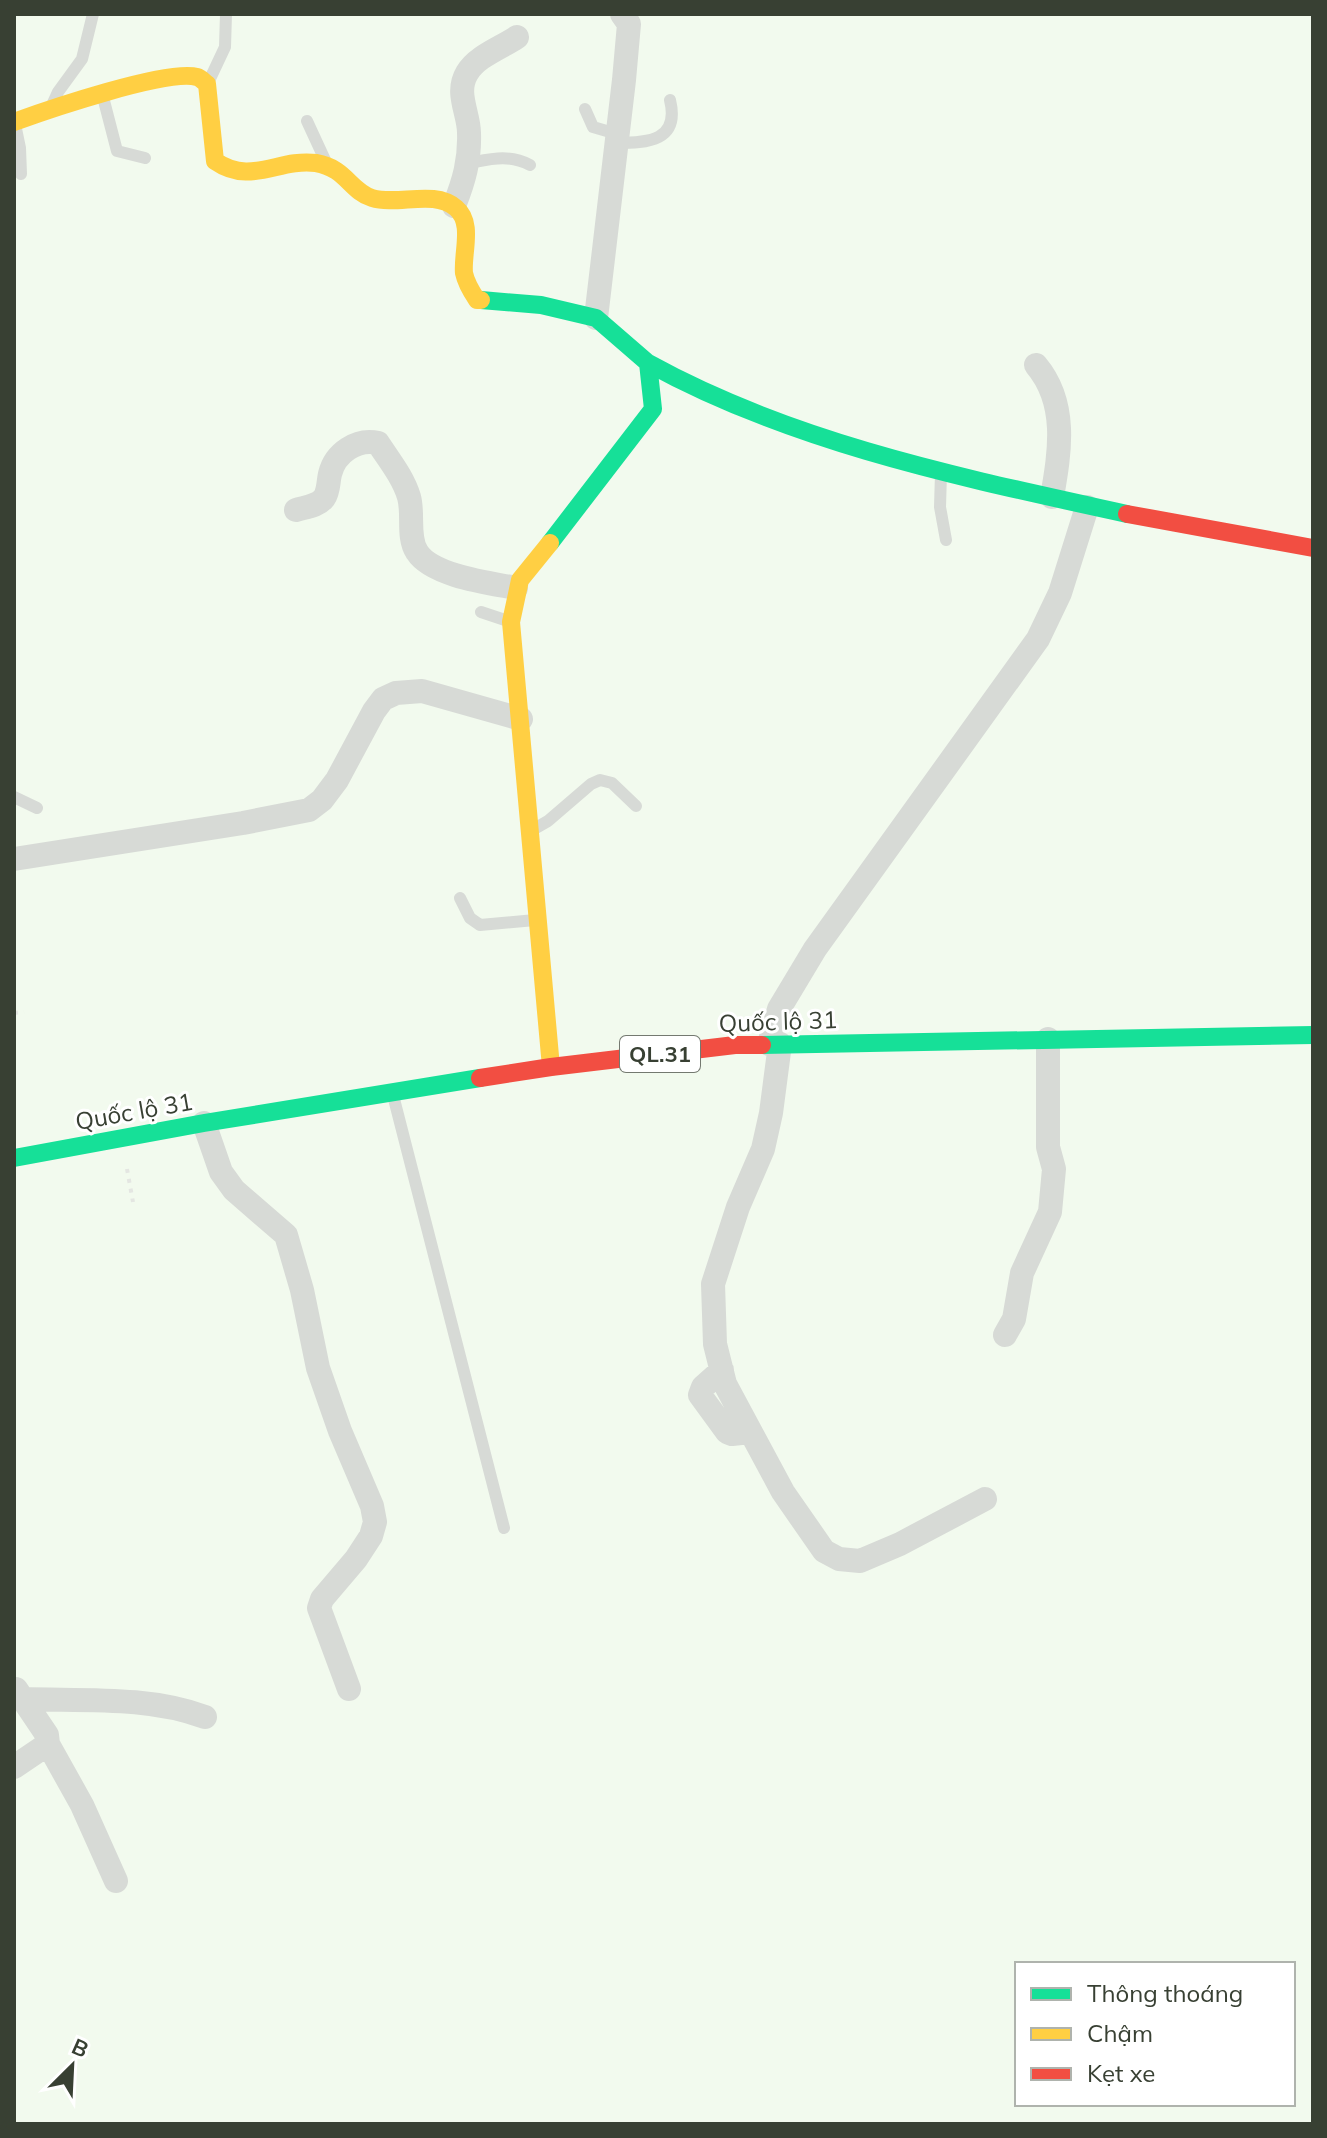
<svg xmlns="http://www.w3.org/2000/svg" width="1327" height="2138" viewBox="0 0 1327 2138" font-family="Mulish,sans-serif">
  <rect width="100%" height="100%" fill="#f2faee"/>
  <g fill="none" stroke-linecap="round" stroke-linejoin="round">
    <path stroke="#e4e6e2" stroke-width="4" stroke-dasharray="4 6" stroke-linecap="butt" d="M14 1013 24 1012
      M127 1169 133 1202"/>
    <path stroke="#d7dad6" stroke-width="12" d="M209 81 225 47 226 14
      M103 97 117 151 145 158
      M53 103 58 92 82 59 93 14
      M585 109 593 127 617 134
      M307 121 325 160
      M15 124 20 148 21 174
      M616 143C648 143 680 141 670 100
      M469 163C491 159 509 154 530 165
      M941 473 940 507 946 540
      M481 612 508 621
      M14 797 37 808
      M534 829 548 821 591 784 600 780 612 783 636 806
      M460 898 470 918 480 925 535 920
      M394 1099 504 1528"/>
    <path stroke="#d7dad6" stroke-width="24" d="M454 206C464 181 470 160 469 133 469 113 455 93 467 73 477 56 501 48 517 37
      M596 318 624 80 629 24 622 14
      M1036 365C1068 403 1060 451 1052 497
      M296 510C306 507 318 506 324 498 329 491 328 482 330 474 335 453 357 438 378 443 389 460 403 477 409 497 414 514 407 537 417 552 432 576 490 583 516 588
      M14 859 243 823 309 810 322 800 337 780 374 711 383 699 396 693 422 691 521 719
      M769 1044 779 1009 815 949 1038 639 1060 593 1087 507
      M780 1044 771 1113 763 1149 738 1207 713 1284 715 1344 725 1384 783 1492 824 1551 839 1559 860 1561 900 1544 985 1499
      M204 1123 221 1172 234 1190 286 1235 302 1290 318 1368 340 1431 372 1506 375 1522 371 1536 356 1559 322 1599 319 1608 349 1689
      M1005 1335 1014 1319 1022 1273 1050 1212 1054 1169 1048 1147V1039
      M722 1370 703 1387 700 1395 727 1432 732 1434 750 1432
      M23 1699C83 1701 149 1696 205 1717
      M48 1744 82 1805 116 1881
      M14 1767 48 1744 47 1735 16 1689"/>
    <path stroke="#16e098" stroke-width="18" d="M481 300 541 305 596 318 648 363
      M550 543 653 409 648 363C795 444 964 478 1127 514
      M762 1045 1313 1035
      M14 1158 204 1123 480 1078"/>
    <path stroke="#ffcf43" stroke-width="18" d="M14 122C47 110 167 69 197 77 201 78 204 82 207 84L215 161C251 186 278 158 316 163 346 168 350 191 372 198 398 206 434 189 456 208 474 223 462 253 464 273 466 283 471 291 477 300H481
      M550 543 520 580 511 622 551 1067"/>
    <path stroke="#f24e42" stroke-width="18" d="M1127 514 1313 548
      M480 1078 551 1067 735 1045H762"/>
  </g>
  <g text-anchor="middle" stroke-width="6" stroke-linejoin="round" paint-order="stroke">
    <rect fill="#fff" stroke="#747970" stroke-width="2" x="620" y="1036" width="80" height="36" rx="6"/>
    <g font-size="22" font-weight="bold" fill="#384033">
      <text x="660" y="1062">QL.31</text>
    </g>
    <g font-size="24" fill="#384033" stroke="#fff">
      <text transform="translate(778 1022) rotate(-2)" y="8">Quốc lộ 31</text>
      <text transform="translate(134 1112) rotate(-10)" y="8">Quốc lộ 31</text>
    </g>
  </g>
  <rect width="1327" height="2138" fill="none" stroke="#384033" stroke-width="32"/>
  <rect x="1015" y="1962" width="280" height="144" fill="#ffffff" stroke="#afb3ad" stroke-width="2"/>
  <rect x="1031" y="1988" width="40" height="12" fill="#16e098" stroke="#afb3ad" stroke-width="2"/>
  <text x="1087" y="2002" font-size="24" fill="#384033">Thông thoáng</text>
  <rect x="1031" y="2028" width="40" height="12" fill="#ffcf43" stroke="#afb3ad" stroke-width="2"/>
  <text x="1087" y="2042" font-size="24" fill="#384033">Chậm</text>
  <rect x="1031" y="2068" width="40" height="12" fill="#f24e42" stroke="#afb3ad" stroke-width="2"/>
  <text x="1087" y="2082" font-size="24" fill="#384033">Kẹt xe</text>
  <g transform="translate(72 2066) rotate(24)" stroke="#ffffff" stroke-width="6" paint-order="stroke">
  <path d="M0-6L14 30L0 20L-14 30Z" fill="#384033"/>
  <text y="-12" font-size="22" font-weight="bold" text-anchor="middle" fill="#384033">B</text>
  </g>
</svg>
